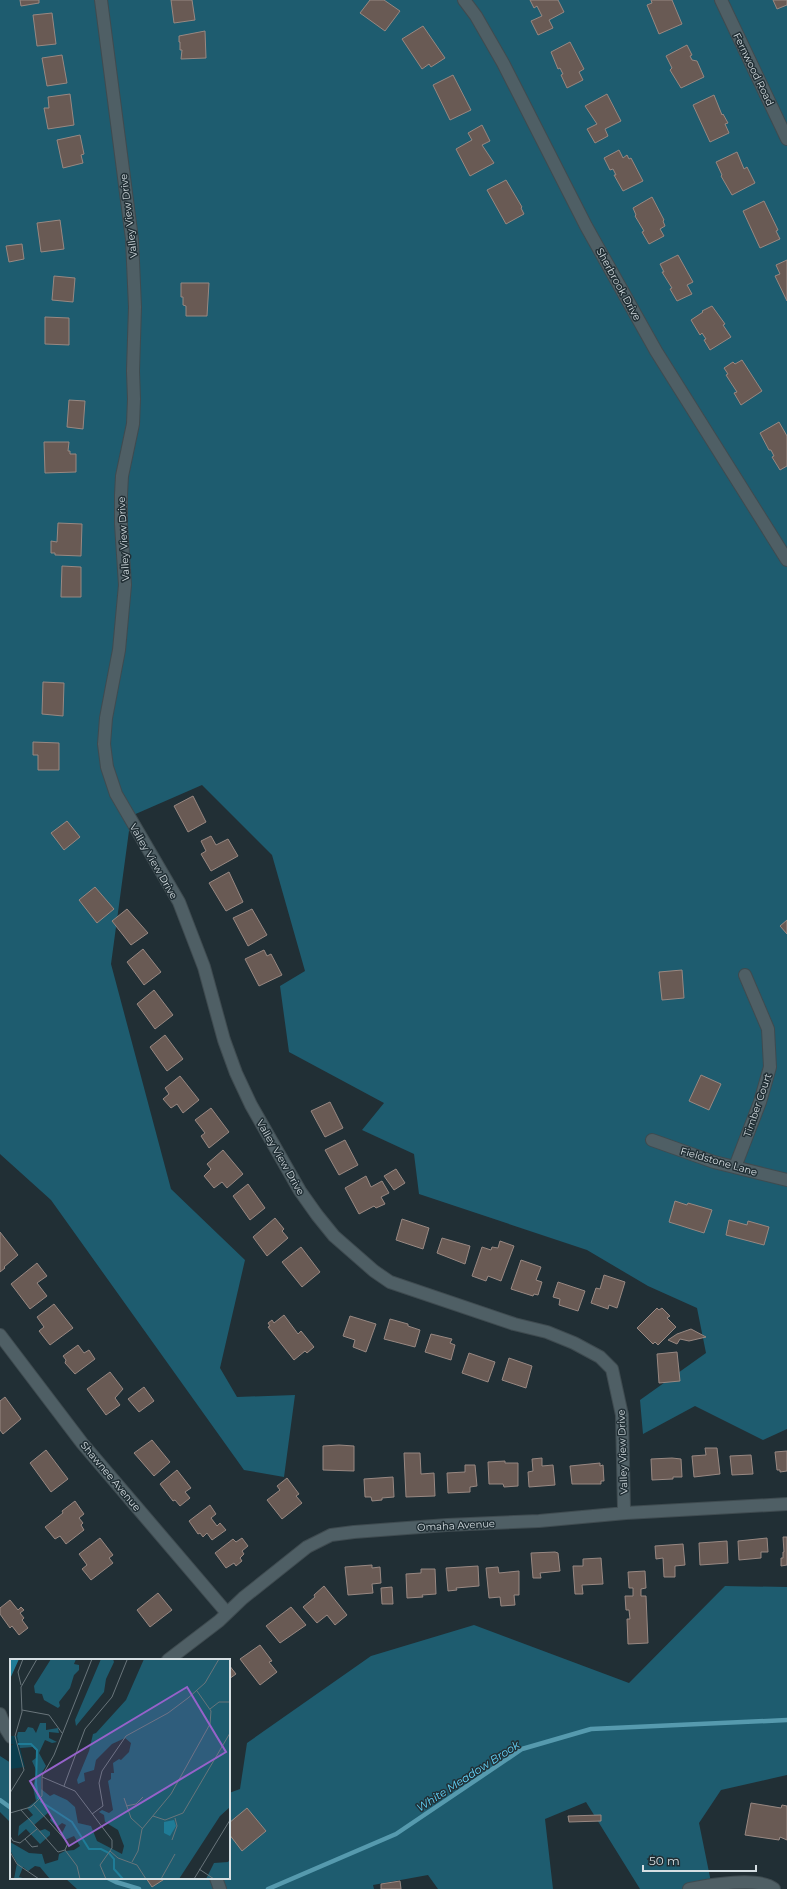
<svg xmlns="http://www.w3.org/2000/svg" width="787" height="1889" viewBox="0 0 787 1889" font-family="Montserrat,sans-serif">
  <rect width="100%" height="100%" fill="#212f35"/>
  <path fill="#1e5c6f" d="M0 0H787V1429L763 1440 695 1406 643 1434 640 1400 706 1353 697 1308 648 1286 587 1250 419 1194 414 1154 362 1130 384 1103 289 1052 280 986 305 971 272 855 202 785 131 816 111 964 171 1189 245 1260 220 1368 237 1397 295 1395 284 1477 244 1470 51 1200 0 1154Z
    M725 1586 787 1587V1775L721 1790 699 1823 712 1887 700 1889H640L586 1802 545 1819 553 1889H438L428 1875 373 1885 374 1889H77L65 1878H229V1793L240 1789 247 1743 371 1656 474 1625 629 1683Z
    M0 1756 11 1763V1823L0 1812Z"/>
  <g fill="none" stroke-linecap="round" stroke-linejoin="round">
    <path stroke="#569aae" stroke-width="4.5" d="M0 1800 11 1808
      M108 1878 116 1882 139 1889
      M268 1889 396 1834 522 1749 591 1729 787 1720"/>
  </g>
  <path fill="#695a54" stroke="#988882" d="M20 0H39V3L21 6Z
    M171 0H192L195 20 174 23Z
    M370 0H384L400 11 385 31 360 13Z
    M530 0H558L564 12 549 20 553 28 538 35 531 21 542 16 537 6 534 8Z
    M651 0H672L682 24 659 34 647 5 652 3Z
    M773 0H787V5L777 9Z
    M52 13 56 44 37 46 33 15Z
    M423 26 445 58 431 67 429 64 422 69 402 39Z
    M205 31 206 58 181 59 182 50H180V42H179V36Z
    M570 42 584 69 579 72 583 80 567 88 561 75 563 74 560 68 558 69 551 52Z
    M687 45 692 55 690 56 692 60 697 61 704 77 681 88 670 70 672 68 666 56Z
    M62 55 67 83 47 86 42 58Z
    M453 75 471 110 450 120 433 85Z
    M70 94 74 125 48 129 44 108H49L48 97Z
    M607 94 621 121 605 129 608 136 595 143 587 129 597 124 585 106Z
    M714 95 722 115 723 114 728 123 725 124 729 133 710 142 693 105Z
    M482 125 490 141 482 145 494 163 470 176 456 149 472 140 468 133Z
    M80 135 84 154 81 155 83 163 63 168 57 140Z
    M619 150 623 158 627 155 629 159 631 158 643 181 623 191 614 175H616L613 169 610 170 604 158Z
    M737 152 744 169 747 167 755 183 732 195 721 176 722 175 716 162Z
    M506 180 522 207 521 208 524 214 506 224 487 190Z
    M652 197 664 220 663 221 665 226 660 229 664 236 649 244 642 232 644 231 635 216 636 215 633 208Z
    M764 201 778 230 776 231 780 239 760 248 743 211Z
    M60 220 64 249 41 252 37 223Z
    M22 244 24 259 9 262 6 246Z
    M678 255 693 282 687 285 692 294 677 301 670 289 672 288 662 272H664L660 264Z
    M787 260V301L775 276 780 274 776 265Z
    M54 276 75 278 73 302 52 300Z
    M181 283H209L207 316H186V306L183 305V297H181Z
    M712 306 725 324 723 325 731 337 710 350 704 340 706 339 702 333 700 335 691 320 703 312 702 311Z
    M45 317 69 318V345L45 344Z
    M742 360 762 391 741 405 734 393 737 392 726 375 728 374 724 368 733 362 735 364Z
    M69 400 85 401 83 429 67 427Z
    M779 422 787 436V466L780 470 772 457 774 456 771 450H769L760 433Z
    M44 442H69L68 451H70V454H76V472L45 473Z
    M58 523 82 524 81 556 55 555V553H51V541L57 542Z
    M62 566 81 567V597H61Z
    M43 682 64 683 63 716 42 714Z
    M33 742 59 743V770H38V755H33Z
    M193 796 206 822 188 832 174 806Z
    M67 821 80 837 64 850 51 833Z
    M211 836 216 845 228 839 238 856 211 871 201 854 206 851 201 841Z
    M229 872 243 902 226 911 209 883Z
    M95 887 114 909 97 923 79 900Z
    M127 909 148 933 131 945 112 921Z
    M252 909 267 935 248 946 233 918Z
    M787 920V934L780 926Z
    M143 949 161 972 144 985 127 962Z
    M264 950 267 956 271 954 282 975 259 986 245 959Z
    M682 970 684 998 662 1000 659 972Z
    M154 990 173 1015 155 1029 137 1004Z
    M165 1035 183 1059 167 1071 150 1047Z
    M701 1075 721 1084 709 1110 689 1101Z
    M180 1076 199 1100 183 1113 177 1104 171 1108 163 1099 169 1094 165 1088Z
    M330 1102 343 1128 325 1137 311 1111Z
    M211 1108 229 1132 209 1148 201 1136 205 1133 195 1120Z
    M345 1140 358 1165 339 1175 325 1150Z
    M223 1150 243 1174 227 1188 222 1182 214 1188 204 1176 211 1169 207 1164Z
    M396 1169 405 1183 394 1190 384 1176Z
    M366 1176 371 1187 382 1181 389 1193 381 1197 385 1204 376 1208 374 1206 359 1214 345 1188Z
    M248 1184 265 1208 250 1220 233 1196Z
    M675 1201 687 1205 688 1203 712 1210 704 1233 669 1222Z
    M275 1218 284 1229 282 1231 288 1238 267 1256 253 1237Z
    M402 1219 429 1228 423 1249 396 1240Z
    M729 1220 747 1225 748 1221 769 1227 764 1245 726 1235Z
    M0 1232 18 1255 4 1267 5 1268 0 1272Z
    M442 1238 470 1246 465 1264 437 1253Z
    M500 1241 514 1246 501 1281 488 1276 486 1281 472 1276 482 1247 491 1250 492 1247 498 1248Z
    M301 1247 320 1272 302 1287 282 1262Z
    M521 1260 541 1267 536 1280 542 1282 538 1295 534 1294 533 1296 511 1289Z
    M37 1263 47 1276 37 1283 47 1296 30 1309 11 1284Z
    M604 1275 625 1282 617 1308 609 1305 608 1309 591 1303 596 1288 600 1289Z
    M558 1282 585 1291 578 1311 559 1305 560 1299 553 1297Z
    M54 1304 73 1328 50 1345 39 1331 44 1327 37 1317Z
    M657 1308 659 1310 662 1308 670 1316 667 1318 676 1327 658 1345 655 1342 653 1344 637 1328Z
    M284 1315 298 1334 301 1331 314 1347 307 1353 305 1351 294 1360 268 1327 270 1326 268 1323 272 1320 274 1323Z
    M350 1316 376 1324 366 1352 353 1347 355 1340 343 1336Z
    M390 1319 408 1324V1326L420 1330 415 1347 384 1339Z
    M691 1329 706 1337 689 1341 680 1339 677 1344 668 1340 677 1334Z
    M431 1334 452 1339 450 1343 455 1345 451 1360 425 1352Z
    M78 1345 84 1353 89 1350 95 1359 75 1374 65 1363 66 1360 63 1356Z
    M677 1352 680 1381 659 1383 657 1354Z
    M469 1353 495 1362 488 1382 462 1373Z
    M509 1358 532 1366 526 1388 502 1380Z
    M110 1372 123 1389 115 1398 120 1405 106 1415 87 1389Z
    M144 1387 154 1401 139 1412 128 1399Z
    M5 1397 21 1419 3 1434 0 1430V1401Z
    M152 1440 170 1462 154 1476 134 1453Z
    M339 1445 354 1446V1471L323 1470V1446Z
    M705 1448H717L720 1474 694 1477 692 1456 706 1455Z
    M46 1450 68 1479 51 1492 30 1463Z
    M787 1451V1471L780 1472V1470H777L775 1452Z
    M404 1453H420L421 1474 434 1473 435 1496 406 1497Z
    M751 1455 753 1474 732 1475 730 1456Z
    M542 1458V1466L553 1465 555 1485 529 1487 528 1472 533 1471 532 1459Z
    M672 1458 681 1459 682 1477H673V1479L652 1480 651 1459Z
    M505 1461V1463H518V1486L504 1487 503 1484H489L488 1462Z
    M600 1463V1466L603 1465 604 1481H601V1484H572L570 1466Z
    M465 1465H475L477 1486 470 1487V1492L448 1493 447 1473 465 1472Z
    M177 1470 191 1488 185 1492 190 1498 180 1506 175 1500 173 1501 160 1484Z
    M393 1477 394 1497 382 1498V1500L372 1501 371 1497H365L364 1479Z
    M287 1478 299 1494 296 1496 302 1503 282 1519 267 1500 280 1490 277 1486Z
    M75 1501 84 1514 79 1518 83 1523 81 1525 84 1530 66 1544 60 1536 55 1539 45 1527 63 1513 62 1511Z
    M210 1505 216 1514 211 1518 217 1526 220 1523 226 1530 212 1540 207 1533 203 1537 200 1533 198 1534 189 1521Z
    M783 1537H787V1565L781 1566V1558H783V1552H784Z
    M100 1538 113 1555 109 1558 113 1563 91 1580 82 1569 87 1565 79 1554Z
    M242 1538 248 1546 242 1551 244 1554 240 1558 242 1561 236 1566 234 1563 226 1568 215 1553 233 1539 236 1542Z
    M767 1538 768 1552H761V1558L739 1560 738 1541Z
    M727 1541 728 1563 700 1565 699 1543Z
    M683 1544 685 1565 675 1566V1577H664L663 1558 656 1559 655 1546Z
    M555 1552 558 1553 560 1571 540 1573 541 1578H533L531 1553Z
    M601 1558 603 1584 582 1585 583 1594H575L573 1566H583V1559Z
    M372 1565V1568L380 1567 381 1583 372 1584 373 1593 348 1595 345 1567Z
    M478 1566 479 1586 456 1588 457 1590 448 1591 446 1568Z
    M498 1567 499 1573 519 1571V1595H514L515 1605 501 1606 500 1597 489 1598 486 1568Z
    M421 1569H435L436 1594 422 1595 423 1597 407 1598 406 1574 421 1573Z
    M645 1571 646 1588 641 1589V1596H646L648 1643 628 1644 627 1619H630L629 1610H626L625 1596H633V1588H629L628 1572Z
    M324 1586 347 1615 335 1625 327 1615 317 1623 303 1607 315 1597 314 1595Z
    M392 1587 393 1604H382L381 1588Z
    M158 1593 172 1610 150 1627 137 1610Z
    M10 1600 18 1610 21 1607 24 1610 20 1613 24 1618 22 1620 28 1628 19 1635 12 1626 10 1628 0 1614V1608Z
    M291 1607 306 1625 280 1643 266 1626Z
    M260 1645 272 1661 269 1662 277 1672 260 1685 240 1659Z
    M229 1665 236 1674 229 1679Z
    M751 1803 781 1808 782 1805 787 1806V1840L780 1837 779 1840 745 1835Z
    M247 1808 266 1831 242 1851 229 1834V1823Z
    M601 1815V1821L569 1822 568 1816Z
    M146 1878H166L152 1887Z
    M400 1881 401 1889H381V1884Z"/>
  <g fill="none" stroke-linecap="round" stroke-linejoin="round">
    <g stroke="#3f4b50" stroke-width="14">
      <path id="minor" d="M101 0 132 239 135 307 133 371 134 399 133 424 122 476 121 495V524L125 585 119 650 106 718 104 744 107 767 116 794 179 902 204 967 224 1040 236 1073 251 1105 300 1191 317 1215 334 1236 374 1271 390 1282 514 1324 547 1332 574 1343 600 1357 612 1369 622 1415 624 1509 626 1513
        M464 0 476 16 503 63 586 226 656 351 787 560
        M721 0 787 139
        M652 1140 714 1162 787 1180
        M735 1167 760 1102 770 1067 768 1029 745 975
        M0 1335 82 1443 227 1613
        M168 1660 219 1621 243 1598 307 1547 331 1535 354 1532 447 1525 539 1521 626 1513 787 1504
        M0 1714 6 1729 11 1737
        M216 1878 220 1889
        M689 1889C708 1885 760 1876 774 1889"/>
    </g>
    <use href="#minor" stroke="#4f5f65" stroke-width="12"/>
  </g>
  <g text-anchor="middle" stroke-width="3" stroke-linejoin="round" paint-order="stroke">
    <g font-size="10" fill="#d6dfe3" stroke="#212f35">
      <text transform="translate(754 69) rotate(64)" y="4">Fernwood Road</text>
      <text transform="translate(128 216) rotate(-97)" y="4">Valley View Drive</text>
      <text transform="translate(619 284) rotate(61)" y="4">Sherbrook Drive</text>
      <text transform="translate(123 539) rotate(-93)" y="4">Valley View Drive</text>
      <text transform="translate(154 861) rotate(60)" y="4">Valley View Drive</text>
      <text transform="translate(757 1105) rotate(-71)" y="4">Timber Court</text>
      <text transform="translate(281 1157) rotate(60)" y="4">Valley View Drive</text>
      <text transform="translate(719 1161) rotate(16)" y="4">Fieldstone Lane</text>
      <text transform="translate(622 1452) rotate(-92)" y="4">Valley View Drive</text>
      <text transform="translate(111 1476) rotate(50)" y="4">Shawnee Avenue</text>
      <text transform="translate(456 1525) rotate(-3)" y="4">Omaha Avenue</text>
    </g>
    <g font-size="11" font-style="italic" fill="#62d5fb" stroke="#212f35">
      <text transform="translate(468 1776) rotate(-33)" y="4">White Meadow Brook</text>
    </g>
  </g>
  <g transform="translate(10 1659)">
    <rect width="220" height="220" fill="#212f35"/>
    <path d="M0 77H7L15 108 0 110V87L4 85H0Z" fill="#0b3e4d"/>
    <path d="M41 0H66L64 5 69 6V11L64 16 60 29 49 43 50 47 48 49 34 41 32 35 25 34 24 27ZM91 0H103L104 3 96 20 94 33 66 67 65 61ZM134 0H220V148L210 157 169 220H40L30 208 25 207 18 212 13 208 9 218 16 220H4L7 204 0 191V183L19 194 32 195 35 205 48 201 49 195 55 192 64 191 70 187 64 177 55 181 51 176 56 166 52 164 47 168 40 161 42 157 39 153 24 166 29 172 35 170 40 173V176L30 185 16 170 8 177 9 167 23 156 17 149 26 142 23 128 27 113 22 102 26 99V91L23 88 10 89 7 77 8 73H15L18 68 23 69 26 74 30 64H36V71L48 69 49 74 39 73V79L47 83 42 84 35 81 29 94 36 107 31 115V130L40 137 44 135 57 141 65 148 68 164 81 167 87 182 112 195 114 187 108 171 95 163 94 156 89 153 92 151 99 154 103 151 98 122 101 120V114H104L103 104 109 100 111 101 119 93 121 84 115 79 102 85 86 101 84 111 74 114 75 122 68 125 67 121 79 92 83 75 86 74 116 41ZM220 200V220H196L204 204 218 203Z" fill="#1e5c6f"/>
    <path d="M0 0H9L0 20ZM164 161 166 167 160 177 154 174V163Z" fill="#1f7c97"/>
    <path fill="none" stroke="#1f7c97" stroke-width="2" d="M8 85H21L27 91 26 125 28 140M30 142 62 163 79 190H91L99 194 104 200V210L113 220"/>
    <path fill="none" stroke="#69757b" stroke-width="1" d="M11 26 8 13 13 0M200 50 209 43H220M12 51 39 56 52 74M32 118 65 132 102 181V189L90 206 96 220M54 127 75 70 102 38 117 1M0 134 14 111 5 77 12 53 11 28 27 0M114 139 121 159 133 170M24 146 58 184 55 191M116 147 126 145 133 138M11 151 48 193 55 191M0 154 21 148 32 137V117L44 96 82 0M82 155 93 147 89 124 92 112 116 77 158 54 178 39 195 24 209 0M143 157 155 161 173 154 220 74M0 177 3 182 10 184 27 170M15 180 22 188 28 187M162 181 167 167 165 159M55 191 67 207 70 220M100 192 108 199 127 206 136 220M0 193 7 205 29 220M122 203 128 192 132 170 161 135 200 65 201 52 187 32M189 210 204 220M151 220 165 195M184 220 220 161"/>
    <path fill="#9662ca" fill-opacity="0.15" stroke="#9662ca" stroke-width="2" d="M177 28 216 93 59 187 20 122Z"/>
    <rect width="220" height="220" fill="none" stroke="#d6dfe3" stroke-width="2"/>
  </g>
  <path d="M643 1865v6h113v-6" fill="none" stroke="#d6dfe3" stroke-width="2"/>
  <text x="649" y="1865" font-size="12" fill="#d6dfe3" stroke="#212f35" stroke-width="3" paint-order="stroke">50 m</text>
</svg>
